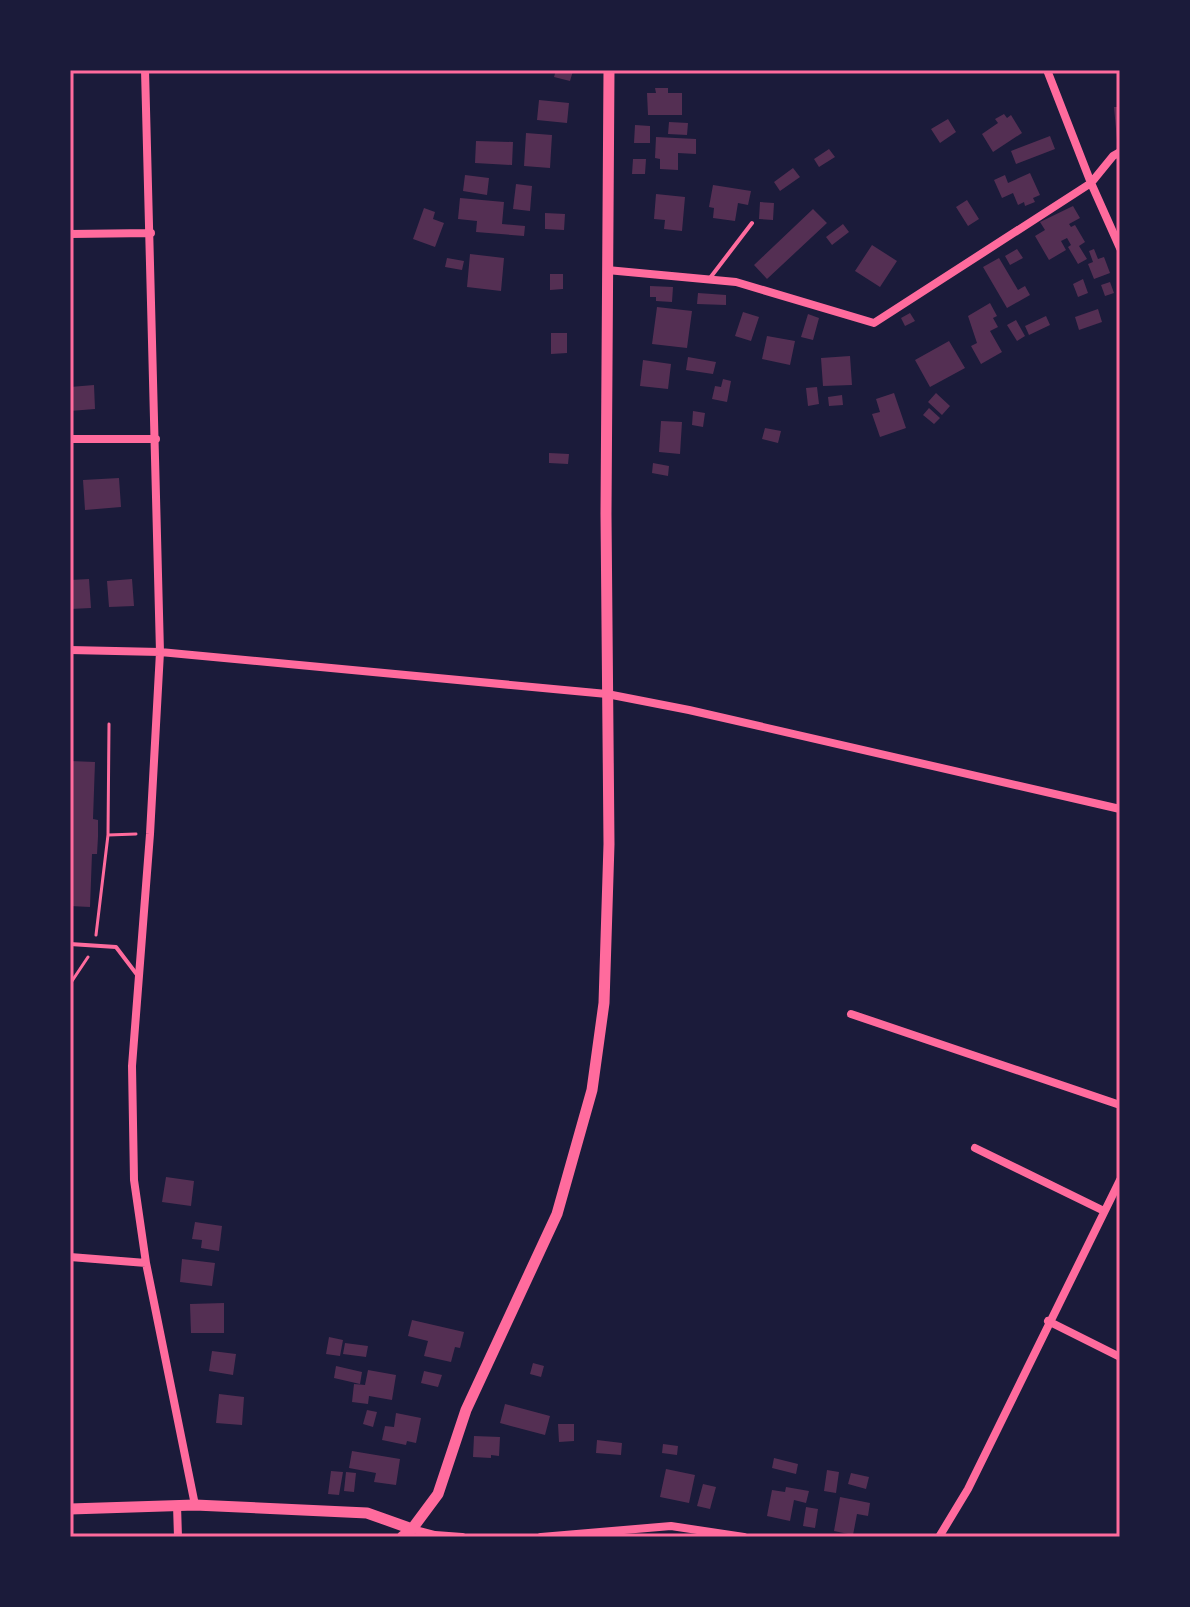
<svg xmlns="http://www.w3.org/2000/svg" width="1190" height="1607" viewBox="0 0 1190 1607" font-family="'DM Sans',sans-serif">
  <rect width="100%" height="100%" fill="#1b1b3a"/>
  <path fill="#542f53" d="M556 70 573 71 570 81 554 77Z
    M655 88H668V93H682V115H648L647 93H656Z
    M539 100 569 103 567 123 537 120Z
    M1114 107H1120V139L1117 140Z
    M1004 114 1007 118 1011 115 1022 133 993 152 982 134 998 123 995 119Z
    M948 119 956 132 940 143 931 129Z
    M669 122 688 123 687 135 668 134Z
    M635 125 650 126V143H634Z
    M526 133 552 135 550 168 524 166Z
    M1050 136 1055 149 1016 164 1011 151Z
    M656 137 696 139V154L678 153V170L660 169V159L655 158Z
    M476 141 513 142 512 165 475 163Z
    M829 149 835 157 819 167 814 159Z
    M633 159H646L645 174H632Z
    M793 168 800 177 780 191 774 182Z
    M1030 173 1040 195 1033 198 1035 202 1025 206 1024 202 1018 205 1013 193 1002 198 994 180 1005 175 1008 183Z
    M465 175 489 178 487 195 463 191Z
    M516 184 532 186 530 211 513 209Z
    M713 185 751 191 748 205 738 203 735 221 713 218 714 208 709 207Z
    M656 194 685 197 682 231 664 229 665 220 654 219Z
    M460 198 504 202 502 224 525 226 524 236 476 232 477 221 458 219Z
    M967 200 979 219 968 226 956 207Z
    M760 202 774 203 773 220 759 219Z
    M1073 206 1080 218 1069 224 1071 227 1075 225 1085 242 1079 246 1087 259 1078 264 1068 247 1071 245 1067 238 1061 241 1066 250 1049 260 1035 236 1045 230 1040 222Z
    M424 208 435 212 433 219 444 223 435 247 413 239Z
    M813 209 827 223 767 279 754 265Z
    M545 213 565 214 564 230 545 229Z
    M843 224 849 232 832 245 826 237Z
    M872 245 897 261 880 287 855 271Z
    M1017 249 1023 258 1010 265 1005 256Z
    M1094 249 1098 259 1104 257 1110 273 1094 279 1088 264 1093 262 1089 251Z
    M470 254 504 258 501 291 467 287Z
    M447 258 464 261 462 270 445 267Z
    M999 258 1018 290 1025 286 1030 295 1007 308 983 267Z
    M550 274H563V289L550 290Z
    M1083 279 1088 293 1078 297 1073 284Z
    M1110 282 1114 293 1105 296 1101 285Z
    M650 286 673 287 672 302 656 301V297H650Z
    M698 293 726 295V305L697 304Z
    M990 303 997 316 993 318 998 327 990 331 1002 352 981 364 971 346 977 343 968 316Z
    M657 307 692 311 687 348 652 344Z
    M1098 309 1102 322 1079 330 1075 317Z
    M743 312 759 317 751 341 735 336Z
    M910 313 915 321 905 326 901 318Z
    M808 314 819 318 813 340 801 337Z
    M1046 316 1050 325 1029 335 1025 326Z
    M1016 320 1025 336 1017 341 1007 325Z
    M551 333H567V353L551 354Z
    M767 336 795 341 790 365 762 359Z
    M949 341 965 368 930 387 915 360Z
    M850 356 852 385 823 386 821 358Z
    M688 357 716 362 713 374 686 370Z
    M643 360 671 364 668 389 640 386Z
    M723 379 731 381 727 402 712 399 715 386 721 387Z
    M94 385 95 409 70 411V387Z
    M817 387 819 404 808 406 806 388Z
    M894 393 906 428 880 437 872 414 880 412 876 399Z
    M936 393 950 406 942 415 928 402Z
    M842 395 843 405 829 406 828 397Z
    M929 408 940 418 934 424 923 415Z
    M693 411 705 413 703 427 692 425Z
    M661 421 682 422 680 454 659 452Z
    M765 428 781 431 778 443 762 439Z
    M549 453 569 454 568 464 549 463Z
    M653 463 669 466 668 476 652 473Z
    M119 478 121 507 85 510 83 480Z
    M89 579 91 608 70 609V580Z
    M132 579 134 606 109 607 107 581Z
    M70 761 95 762 93 819 98 820V837L97 854H92L90 907 70 906Z
    M166 1177 194 1181 191 1206 162 1202Z
    M195 1222 222 1226 219 1251 201 1248 202 1240 192 1239Z
    M182 1259 215 1263 212 1286 180 1282Z
    M224 1303V1333H191L190 1304Z
    M412 1320 464 1332 460 1348 455 1347 451 1362 424 1356 428 1341 408 1336Z
    M329 1337 343 1340 340 1356 326 1354Z
    M345 1343 368 1346 366 1357 343 1354Z
    M212 1351 236 1354 233 1375 209 1371Z
    M533 1363 544 1366 541 1377 530 1374Z
    M336 1366 362 1372 360 1384 334 1378Z
    M368 1370 396 1375 392 1400 369 1396 368 1404 352 1402 354 1384 365 1385Z
    M424 1371 442 1375 438 1387 421 1383Z
    M219 1394 244 1397 242 1425 216 1423Z
    M505 1404 550 1416 545 1435 500 1423Z
    M367 1410 377 1412 373 1427 363 1424Z
    M396 1413 421 1418 416 1443 407 1441 406 1445 382 1440 385 1426 394 1427Z
    M558 1424H574V1441L559 1442Z
    M474 1436 500 1437 499 1456 491 1455V1458L473 1457Z
    M597 1440 622 1443 621 1455 596 1453Z
    M663 1444 678 1446 677 1455 662 1453Z
    M352 1451 400 1459 396 1485 374 1482 376 1473 349 1468Z
    M774 1458 798 1464 796 1474 772 1468Z
    M666 1469 695 1475 689 1503 660 1497Z
    M827 1470 839 1472 836 1493 824 1491Z
    M331 1471 343 1472 339 1495 328 1494Z
    M346 1472 356 1473 354 1492 344 1491Z
    M851 1473 869 1477 866 1489 848 1484Z
    M703 1484 716 1487 710 1509 697 1506Z
    M786 1487 809 1491 806 1503 794 1500 790 1521 767 1516 772 1490 785 1492Z
    M840 1497 870 1503 868 1516 857 1514 853 1535 834 1531Z
    M806 1507 818 1509 815 1528 803 1526Z"/>
  <g fill="none" stroke-linecap="round" stroke-linejoin="round">
    <path stroke="#ff6b9d" stroke-width="3" d="M108 835 136 834
      M96 935 108 835 109 724
      M70 984 88 957"/>
    <path stroke="#ff6b9d" stroke-width="4" d="M710 278 752 223
      M70 944 116 947 138 976"/>
    <path stroke="#ff6b9d" stroke-width="8" d="M145 70 160 652 150 834 132 1066 134 1180 146 1263 195 1505
      M1047 70 1091 183 1120 248
      M70 234 151 233
      M607 270 736 282 874 323 1091 183 1113 156 1120 152
      M70 439H156
      M70 650 160 652 607 694 689 710 1120 809
      M851 1014 1120 1105
      M975 1148 1104 1211
      M70 1257 146 1263
      M1048 1321 1120 1357
      M177 1505 178 1537
      M412 1529 435 1535 462 1537
      M541 1537 671 1526 744 1537
      M939 1537 968 1489 1120 1180"/>
    <path stroke="#ff6b9d" stroke-width="11" d="M70 1509 195 1505 367 1513 412 1529
      M402 1537 412 1529 438 1494 466 1410 557 1214 592 1090 604 1003 609 844 606 514 609 70"/>
  </g>
  <rect width="1190" height="1607" fill="none" stroke="#1b1b3a" stroke-width="144"/>
  <rect x="72" y="72" width="1046" height="1463" fill="none" stroke="#ff6b9d" stroke-width="3"/>
</svg>
